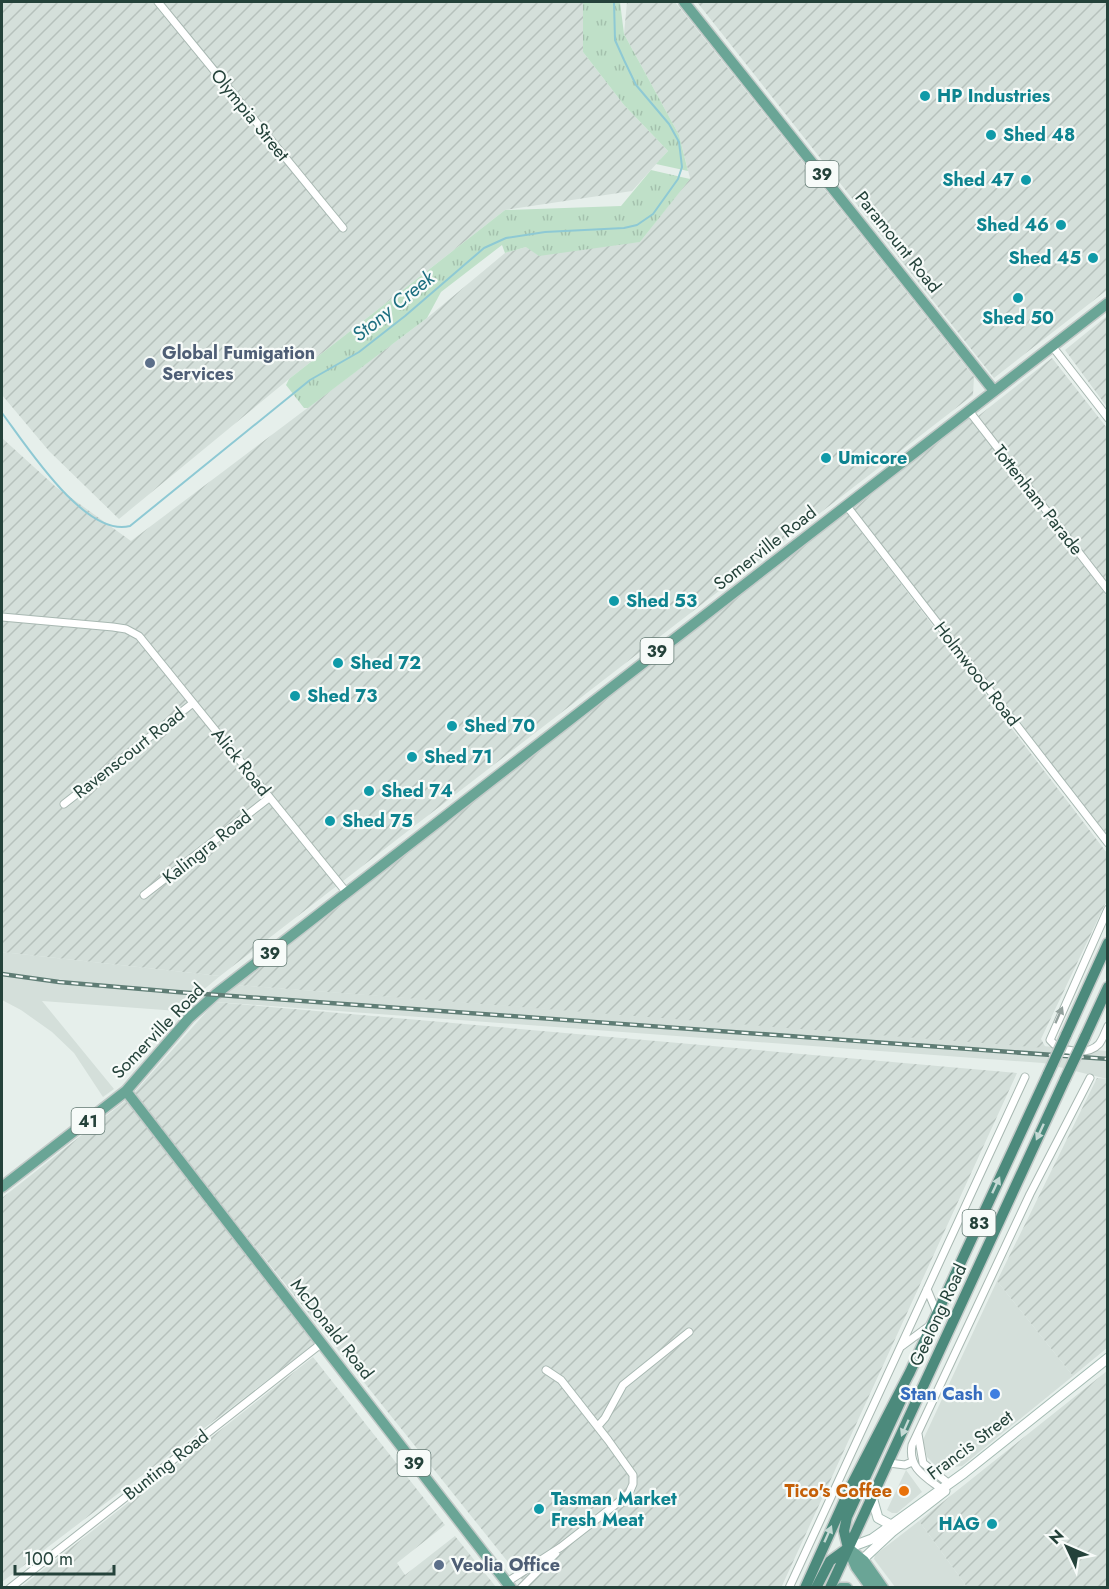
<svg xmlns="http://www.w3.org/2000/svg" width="1109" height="1589" viewBox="0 0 1109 1589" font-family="Jost,sans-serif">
  <defs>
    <pattern id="industrial-furrows" width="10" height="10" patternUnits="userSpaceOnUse" patternTransform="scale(1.5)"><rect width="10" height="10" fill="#d4dfda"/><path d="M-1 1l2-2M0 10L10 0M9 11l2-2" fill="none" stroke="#b6c1bc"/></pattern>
    <pattern id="grass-tufts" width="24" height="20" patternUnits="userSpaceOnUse" patternTransform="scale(1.5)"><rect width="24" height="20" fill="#bfe0c8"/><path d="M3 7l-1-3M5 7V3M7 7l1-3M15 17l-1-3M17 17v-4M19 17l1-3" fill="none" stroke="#a4c1ad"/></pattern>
  </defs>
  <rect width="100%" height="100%" fill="#e6efeb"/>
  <path fill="#d4dfda" d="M2 952 220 976 178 1011 42 1001 114 1089 103 1097 74 1053 52 1032 21 1010 2 1000Z
    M237 985 1107 1051V1079L1043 1063 215 1002Z
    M997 1281 1073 1376 962 1466 939 1469 927 1457 923 1440Z
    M906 1470 922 1492 897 1513H892L887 1510Z
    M919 1521 967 1587H895L874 1559 875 1555Z"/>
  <path fill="url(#industrial-furrows)" d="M2 2H583V52L624 105 668 151 632 191 505 210 289 379 119 519 49 451 2 395Z
    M627 2H675L974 377 973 395 220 976 2 952V438L56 487 131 541 427 318 505 253 526 247 640 242 690 178 679 135 624 34Z
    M697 2H1107V290L994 378Z
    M1107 316V407L1065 350Z
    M1052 358 1107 428V585L977 417Z
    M969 417 1107 596V838L852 510Z
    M846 512 1107 853V900L1041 1039 1046 1048 237 985Z
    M215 1002 1017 1073 781 1588 528 1587 133 1094Z
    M1097 1078 1108 1079 1107 1348 1073 1376 997 1281Z
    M130 1097 320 1340 2 1582V1198Z
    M313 1357 445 1525 397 1563 405 1575 455 1536 496 1587H21Z
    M1107 1371V1587H967L919 1521Z"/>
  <path fill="url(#grass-tufts)" d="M583 2H620L624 34 679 135 688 171 656 164 668 151 624 105 583 52Z
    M651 170 690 179 640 242 539 256 526 247 505 253 502 245 441 292 427 318 308 408H304L286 385 289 379 505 210 621 206Z"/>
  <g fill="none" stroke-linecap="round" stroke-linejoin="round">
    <path stroke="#8ec9d4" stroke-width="2" d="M2 413C26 445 85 538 130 526L310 380 359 352 405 316 484 248 506 238 545 232 624 228 637 225 653 214 678 179 682 167 679 142 669 124 636 85 624 60 615 40 614 2"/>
    <g stroke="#a8b8b2" stroke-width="9">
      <path id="minor" d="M158 2 343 228
        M1052 346 1108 418
        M969 411 1108 590
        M846 505 1108 843
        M2 617 113 627 126 629 139 636 347 893
        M64 804 193 703
        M144 895 269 798
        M1108 909 1050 1040C1059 1052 1088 1056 1099 1044 1103 1039 1105 1032 1108 1026
        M927 1289 937 1313
        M902 1346 929 1326
        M598 1426 605 1418 623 1385 689 1332
        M918 1434 923 1463 948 1483
        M889 1463 905 1465 912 1462
        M940 1488C924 1476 908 1467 912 1445L1030 1194 1090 1078
        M507 1582 561 1547 620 1501 629 1493 633 1484V1475L608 1440 561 1380 546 1370
        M10 1588 322 1343
        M521 1588 556 1553
        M789 1588 1025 1077"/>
    </g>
    <g stroke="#a4bbb3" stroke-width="11">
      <path id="secondary" d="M872 1497 878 1518 891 1525
        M848 1548 872 1539 964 1473 1108 1358
        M862 1560 892 1532 945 1491"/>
    </g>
    <g stroke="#c2cac8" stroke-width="13">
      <path id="primary" d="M684 2 994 391
        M126 1091 511 1588
        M2 1187 126 1091 189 1018 216 994 1108 303
        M848 1548 864 1561 883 1588
        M848 1549 856 1567 871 1588
        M841 1588H847"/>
    </g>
    <g stroke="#c2cac8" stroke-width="13">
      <path id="trunk" d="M1066 1035 1108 943
        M1085 1037 1108 987
        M848 1548 844 1531 847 1517 903 1396
        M805 1588 851 1486 910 1372 1048 1074
        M816 1588 830 1561 848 1548
        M830 1588 1065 1079"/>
    </g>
    <use href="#minor" stroke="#fff" stroke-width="7"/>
    <use href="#secondary" stroke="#fff" stroke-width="9"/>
    <use href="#primary" stroke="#6aa596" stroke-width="10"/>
    <use href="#trunk" stroke="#4c8a7c" stroke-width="10"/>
    <g stroke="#5f7d75" stroke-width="4.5">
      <path id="rail" d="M2 974 59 982 177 992 1108 1059"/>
    </g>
    <use href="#rail" stroke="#f7fbf9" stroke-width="2" stroke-dasharray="7" stroke-linecap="butt"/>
    <g stroke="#c2cac8" stroke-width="13" stroke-linecap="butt">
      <path id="trunk-bridge" d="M1048 1074 1066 1035
        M1065 1079 1085 1037"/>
    </g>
    <use href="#trunk-bridge" stroke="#4c8a7c" stroke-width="10"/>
  </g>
  <defs><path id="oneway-solid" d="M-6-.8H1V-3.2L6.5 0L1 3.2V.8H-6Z" transform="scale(1.5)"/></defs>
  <use fill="#92a09c" href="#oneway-solid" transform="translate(1059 1015) rotate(-66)"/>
  <g fill="#c4d9d4">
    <use href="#oneway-solid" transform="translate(1040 1132) rotate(115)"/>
    <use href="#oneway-solid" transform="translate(996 1185) rotate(-65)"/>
    <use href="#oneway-solid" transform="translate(905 1428) rotate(114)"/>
    <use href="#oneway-solid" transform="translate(828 1534) rotate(-66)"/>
  </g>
  <g fill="#0f9aa8" stroke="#f7fbf9" stroke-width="2">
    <circle cx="925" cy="96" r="6"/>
    <circle cx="991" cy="135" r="6"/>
    <circle cx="1026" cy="180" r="6"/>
    <circle cx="1061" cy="225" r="6"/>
    <circle cx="1093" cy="258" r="6"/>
    <circle cx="1018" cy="298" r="6"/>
    <circle cx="826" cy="458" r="6"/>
    <circle cx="614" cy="601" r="6"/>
    <circle cx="338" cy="663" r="6"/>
    <circle cx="295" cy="696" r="6"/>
    <circle cx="452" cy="726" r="6"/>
    <circle cx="412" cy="757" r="6"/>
    <circle cx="369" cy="791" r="6"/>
    <circle cx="330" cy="821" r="6"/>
    <circle cx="539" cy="1509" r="6"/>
    <circle cx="992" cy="1524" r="6"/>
  </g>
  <g fill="#5c6f8a" stroke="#f7fbf9" stroke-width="2">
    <circle cx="150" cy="363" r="6"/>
    <circle cx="439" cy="1565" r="6"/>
  </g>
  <circle fill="#3f7fe0" stroke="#f7fbf9" stroke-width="2" cx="995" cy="1394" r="6"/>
  <circle fill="#e8710a" stroke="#f7fbf9" stroke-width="2" cx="904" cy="1491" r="6"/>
  <g text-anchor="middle" stroke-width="4.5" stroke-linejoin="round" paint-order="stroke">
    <g fill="#f7fbf9" stroke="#637a73" stroke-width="1.5">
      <rect x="805.5" y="161" width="33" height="26" rx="4.5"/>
      <rect x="640.5" y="638" width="33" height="26" rx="4.5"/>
      <rect x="253.5" y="940" width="33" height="26" rx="4.5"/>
      <rect x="71.5" y="1108" width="33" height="26" rx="4.5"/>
      <rect x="962.5" y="1210" width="33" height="26" rx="4.5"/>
      <rect x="397.5" y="1450" width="33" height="26" rx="4.5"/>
    </g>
    <g font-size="16" font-weight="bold" fill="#24423a">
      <text x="822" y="180">39</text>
      <text x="657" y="657">39</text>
      <text x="270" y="959">39</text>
      <text x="88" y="1127">41</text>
      <text x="979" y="1229">83</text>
      <text x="414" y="1469">39</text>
    </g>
    <g font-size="18" font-weight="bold" fill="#0d838f" stroke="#f7fbf9" text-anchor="start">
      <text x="937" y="102">HP Industries</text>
      <text x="1003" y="141">Shed 48</text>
      <text x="1014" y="186" text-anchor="end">Shed 47</text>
      <text x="1049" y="231" text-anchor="end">Shed 46</text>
      <text x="1081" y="264" text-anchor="end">Shed 45</text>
      <text x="1018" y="324" text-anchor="middle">Shed 50</text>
      <text x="838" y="464">Umicore</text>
      <text x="626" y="607">Shed 53</text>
      <text x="350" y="669">Shed 72</text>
      <text x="307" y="702">Shed 73</text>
      <text x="464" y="732">Shed 70</text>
      <text x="424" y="763">Shed 71</text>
      <text x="381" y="797">Shed 74</text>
      <text x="342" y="827">Shed 75</text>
      <text x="551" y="1505">Tasman Market<tspan x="551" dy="21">Fresh Meat</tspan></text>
      <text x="980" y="1530" text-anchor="end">HAG</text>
    </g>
    <g font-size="18" fill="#24423a" stroke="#f7fbf9">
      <text transform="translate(250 115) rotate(51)" y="6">Olympia Street</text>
      <text transform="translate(898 242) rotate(51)" y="6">Paramount Road</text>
      <text transform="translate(1038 500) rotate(52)" y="6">Tottenham Parade</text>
      <text transform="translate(765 548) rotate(-38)" y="6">Somerville Road</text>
      <text transform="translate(977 674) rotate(52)" y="6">Holmwood Road</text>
      <text transform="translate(129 753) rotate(-38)" y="6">Ravenscourt Road</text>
      <text transform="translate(241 762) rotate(51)" y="6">Alick Road</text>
      <text transform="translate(207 847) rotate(-38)" y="6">Kalingra Road</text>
      <text transform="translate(158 1031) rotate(-46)" y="6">Somerville Road</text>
      <text transform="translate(938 1315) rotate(-65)" y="6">Geelong Road</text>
      <text transform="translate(332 1329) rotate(52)" y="6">McDonald Road</text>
      <text transform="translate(970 1445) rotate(-37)" y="6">Francis Street</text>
      <text transform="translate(166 1465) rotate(-38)" y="6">Bunting Road</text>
    </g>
    <g font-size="18" font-weight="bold" fill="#4e5e75" stroke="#f7fbf9" text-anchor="start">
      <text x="162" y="359">Global Fumigation<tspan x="162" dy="21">Services</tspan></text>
      <text x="451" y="1571">Veolia Office</text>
    </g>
    <g font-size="18" font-weight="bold" fill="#366cbe" stroke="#f7fbf9" text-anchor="end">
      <text x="983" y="1400">Stan Cash</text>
    </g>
    <g font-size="18" font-weight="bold" fill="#c56008" stroke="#f7fbf9" text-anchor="end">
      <text x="892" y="1497">Tico's Coffee</text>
    </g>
    <g font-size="20" font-style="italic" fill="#1c6f80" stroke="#f7fbf9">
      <text transform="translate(393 306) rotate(-39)" y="7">Stony Creek</text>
    </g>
  </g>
  <rect width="1109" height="1589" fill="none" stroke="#24423a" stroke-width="6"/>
  <g transform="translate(1067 1547) rotate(314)" stroke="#f7fbf9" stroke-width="4.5" paint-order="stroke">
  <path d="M0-4.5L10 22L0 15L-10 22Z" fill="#24423a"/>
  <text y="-9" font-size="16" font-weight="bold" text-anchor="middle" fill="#24423a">N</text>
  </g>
  <path d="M15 1565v9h99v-9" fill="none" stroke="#24423a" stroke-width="3"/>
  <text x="24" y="1565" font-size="18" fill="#24423a" stroke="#f7fbf9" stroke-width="4.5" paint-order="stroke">100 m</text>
</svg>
